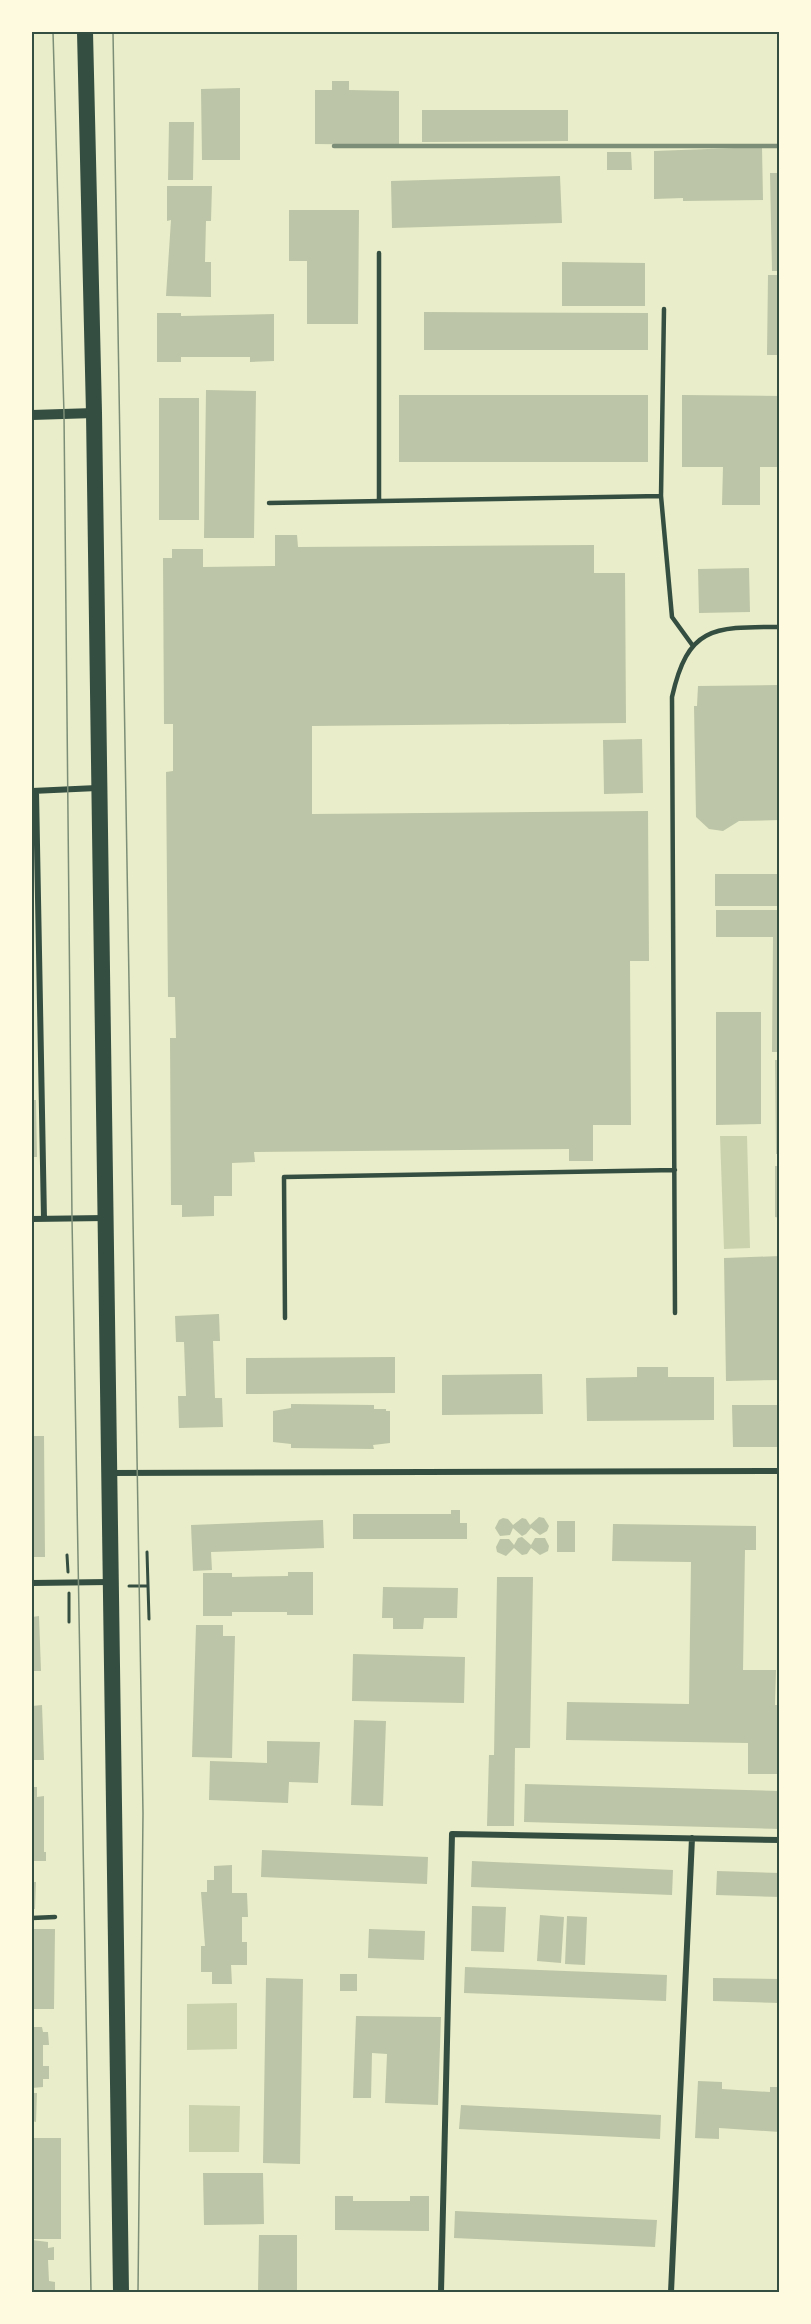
<svg xmlns="http://www.w3.org/2000/svg" width="811" height="2324" viewBox="0 0 811 2324" font-family="Raleway,sans-serif">
  <rect width="100%" height="100%" fill="#e9edc9"/>
  <path fill="#cad2ad" d="M720 1136H747L750 1248 724 1249Z
    M237 2003V2049L187 2050V2004Z
    M189 2105 240 2106 239 2152H189Z"/>
  <path fill="#bcc5a7" d="M332 81H349V90L399 91V145L315 144V90H332Z
    M240 88V160H202L201 89Z
    M422 110H568V141L422 142Z
    M169 122H194L193 180H168Z
    M762 147 763 200 683 201V198L654 199V151Z
    M607 152H631L632 170H607Z
    M770 173H780V271H772Z
    M560 176 562 223 392 228 391 181Z
    M167 186H212L211 221H206L205 262H211V297L166 296 171 220 167 221Z
    M289 210H359L358 324H307V261H289Z
    M562 262 645 263V306H562Z
    M768 275H780V355H767Z
    M424 312 648 313V350H424Z
    M157 313H181V316L274 314V361L250 362V357H181V362H157Z
    M206 390 256 391 254 538H204Z
    M399 395H648V462H399Z
    M682 395 780 396V467H760V505H722L723 467H682Z
    M159 398H199V520H159Z
    M275 535H297L298 547 594 545V573H625L626 723 312 726V814L648 811 649 961H630L631 1125H593V1161H569V1149L254 1152 255 1162 232 1163V1196H214V1216L182 1217V1205H171L170 1038H176L175 997H168L166 772 173 771V724H164L163 558H172V549H203V567L275 566Z
    M749 568 750 612 699 613 698 569Z
    M780 685V820L739 821 723 831 709 829 696 817 694 706H697L698 686Z
    M642 739 643 793 604 794 603 740Z
    M715 874H780V906H715Z
    M716 910H780V1052H772L773 937H716Z
    M716 1012H761V1124L716 1125Z
    M775 1060H780V1154H776Z
    M32 1100H36L37 1157H32Z
    M775 1166H780V1218L775 1217Z
    M780 1256V1380L726 1381 724 1258Z
    M219 1314 220 1341H213L215 1398H222L223 1427 179 1428 178 1396H186L184 1342H176L175 1316Z
    M395 1357V1393L246 1394V1358Z
    M637 1367H668V1377H714V1420L587 1421 586 1378 637 1377Z
    M542 1374 543 1414 442 1415V1375Z
    M291 1404 374 1405V1409H386V1411H390V1443L373 1445 374 1449 291 1448V1444L273 1442V1411L291 1408Z
    M732 1405H780V1447H733Z
    M32 1436H44L45 1557H32Z
    M451 1510H460V1523H467V1539H353V1514H451Z
    M539 1517 544 1518 549 1526 547 1531 540 1535 531 1528 526 1534 522 1536 513 1528 510 1535 500 1536 495 1528 499 1520 503 1518 508 1519 513 1525 522 1518 526 1519 530 1525Z
    M323 1520 324 1548 211 1552 212 1570 193 1571 191 1525Z
    M557 1521H575V1552H557Z
    M613 1524 756 1526V1550H745L743 1670H776L775 1705H780V1774H748V1743L566 1740 567 1702 689 1704 691 1562 612 1561Z
    M522 1537 531 1545 535 1538H545L549 1546 548 1551 540 1555 531 1548 527 1554 522 1555 514 1548 506 1556 497 1552 496 1547 500 1539H509L514 1545 518 1538Z
    M288 1572H313V1615H287V1612H232V1616H203V1573H232V1577L288 1576Z
    M497 1577H533L530 1748H515L514 1826H487L489 1755H494Z
    M383 1587 458 1588 457 1618H424L423 1629H393V1618H382Z
    M39 1616 41 1671H32V1617Z
    M196 1625H223V1636H235L232 1758 192 1757Z
    M353 1654 465 1657 464 1703 352 1701Z
    M42 1705 44 1760H32V1706Z
    M354 1720 386 1721 383 1806 351 1805Z
    M267 1741 320 1742 318 1783 289 1782 288 1803 209 1800 210 1761 267 1763Z
    M525 1784 780 1791V1829L524 1822Z
    M32 1787H37V1797L44 1796V1852H46V1861H32Z
    M262 1850 428 1857 427 1884 261 1877Z
    M472 1861 673 1870 672 1895 471 1887Z
    M232 1865V1893H247L248 1917H242V1942H247V1965H231L232 1984H212V1972H201V1946H205L201 1892H207V1880H214V1866Z
    M717 1871 780 1873V1897L716 1895Z
    M32 1882H36L35 1909H32Z
    M472 1906 506 1907 504 1952 471 1951Z
    M540 1915 564 1917 561 1963 537 1961Z
    M567 1916 587 1917 585 1965 565 1964Z
    M32 1929H55L54 2009H32Z
    M369 1929 425 1931 424 1960 368 1958Z
    M465 1967 667 1975 666 2001 464 1993Z
    M340 1974H357V1991H340Z
    M266 1978 303 1979 300 2164 263 2163Z
    M713 1978 780 1979V2003L713 2001Z
    M356 2016 441 2017 438 2105 385 2103 387 2054 372 2053 371 2098H353Z
    M32 2027H42L43 2032H48L49 2045H43V2066H49V2079H43V2087L32 2088Z
    M698 2081 722 2082V2089L770 2092V2087H780V2132L719 2128V2139L695 2138Z
    M32 2093H37L36 2122 32 2121Z
    M461 2105 661 2115 660 2139 459 2129Z
    M32 2138H61V2239H32Z
    M203 2173H263L264 2224 204 2225Z
    M335 2196H353V2201H410V2196H429V2231L335 2230Z
    M455 2211 657 2220 655 2247 454 2238Z
    M259 2235H297V2292H258Z
    M32 2240 48 2242V2248L54 2247V2260H48L49 2281 55 2282V2292H32Z"/>
  <g fill="none" stroke-linecap="round" stroke-linejoin="round">
    <path stroke="#344e41" stroke-width="3" d="M147 1552 149 1619
      M67 1555 68 1572
      M129 1586H148
      M69 1593V1622"/>
    <path stroke="#344e41" stroke-width="4.5" d="M379 253V501
      M661 496 664 309
      M269 503 661 496 672 617 693 646
      M675 1313 672 697C688 626 713 627 780 627
      M285 1318 284 1177 675 1170
      M32 1918 55 1917"/>
    <path stroke="#344e41" stroke-width="6" d="M32 791 97 788
      M36 791 44 1219
      M32 1219 105 1218
      M110 1473 780 1471
      M32 1583 109 1582
      M441 2292 452 1834 780 1840
      M671 2292 692 1838"/>
    <path stroke="#344e41" stroke-width="10" d="M32 415 94 413"/>
    <path stroke="#344e41" stroke-width="16" d="M85 32 94 413 121 2292"/>
    <path stroke="#7c8e77" stroke-width="1.5" d="M53 32 64 414 72 1218 91 2292
      M113 32 143 1813 138 2292"/>
    <path stroke="#7c8e77" stroke-width="4.5" d="M334 146H780"/>
  </g>
  <rect width="811" height="2324" fill="none" stroke="#fefae0" stroke-width="66"/>
  <rect x="33" y="33" width="745" height="2258" fill="none" stroke="#344e41" stroke-width="2"/>
</svg>
